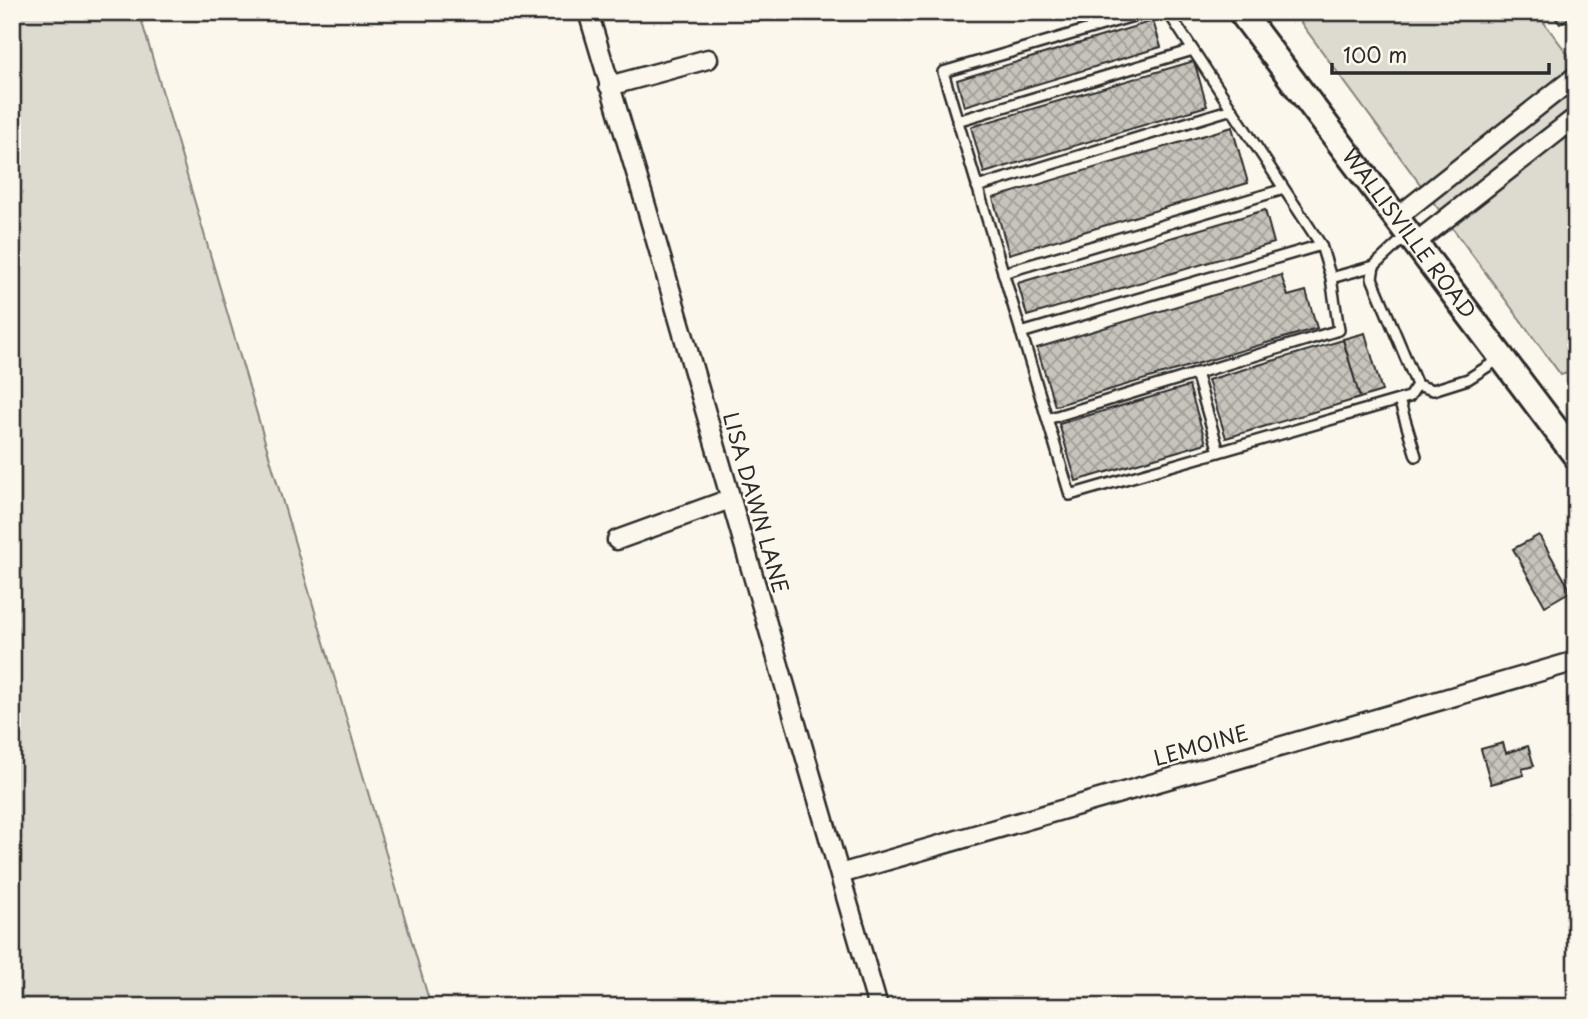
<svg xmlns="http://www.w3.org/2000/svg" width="1588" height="1019" viewBox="0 0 1588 1019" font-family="'Playpen Sans',sans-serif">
  <defs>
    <pattern id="building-cross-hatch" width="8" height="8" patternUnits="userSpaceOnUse" patternTransform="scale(1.75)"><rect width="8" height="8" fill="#c7c4bc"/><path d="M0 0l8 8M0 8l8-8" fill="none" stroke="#a29f99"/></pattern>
  </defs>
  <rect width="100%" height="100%" fill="#fbf7ec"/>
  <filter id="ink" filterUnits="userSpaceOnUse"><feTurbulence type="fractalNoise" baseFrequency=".0143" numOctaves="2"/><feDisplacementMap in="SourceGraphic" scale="14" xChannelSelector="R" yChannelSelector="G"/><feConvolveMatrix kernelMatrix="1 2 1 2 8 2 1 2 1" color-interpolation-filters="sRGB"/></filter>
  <g filter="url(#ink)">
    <path fill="#dddad0" stroke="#84827e" stroke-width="2" d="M12 12H139L431 1007H12Z
      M1293 12H1536L1576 65V370L1561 375Z"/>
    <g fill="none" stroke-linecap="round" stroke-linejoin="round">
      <path stroke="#7b7a75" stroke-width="4.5" d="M1572 396H1576"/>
    </g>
    <path fill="url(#building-cross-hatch)" stroke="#2b2b2b" stroke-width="2" d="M1551 12H1576V13L1560 24Z
      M1153 21 1161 47 964 106 957 80Z
      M1194 61 1207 106 984 173 971 127Z
      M1232 127 1248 183 1009 254 993 198Z
      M1265 210 1274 243 1027 316 1018 283Z
      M1281 275 1288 296 1306 291 1317 328 1055 406 1037 348Z
      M1365 333 1382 391 1360 398 1343 339Z
      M1343 340 1360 398 1226 438 1208 380Z
      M1189 386 1206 443 1076 481 1059 424Z
      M1539 535 1571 591 1545 606 1513 549Z
      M1503 743 1506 753 1528 746 1534 766 1522 769 1524 775 1491 784 1481 749Z"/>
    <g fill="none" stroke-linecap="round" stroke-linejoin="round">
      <g stroke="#2b2b2b" stroke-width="14">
        <path id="service" d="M1147 12 943 72 1070 495 1409 397 1417 385
          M1168 12 1321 245 1331 278 1374 266
          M957 121 1193 50
          M977 187 1232 109
          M1407 235 1374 266 1372 278 1417 385 1433 390 1468 379 1501 358
          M1003 273 1284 189
          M1021 333 1321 245
          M1196 373 1219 452
          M1399 400 1416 456
          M1047 419 1339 330 1331 278"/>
      </g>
      <g stroke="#2b2b2b" stroke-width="23">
        <path id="minor" d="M588 12 646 206 878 1007
          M609 86 708 59
          M1396 218 1576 76
          M1415 243 1576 117
          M617 540 730 499
          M840 874 1576 661"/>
      </g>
      <g stroke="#2b2b2b" stroke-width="30">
        <g id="secondary">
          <path id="s1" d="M1241 12 1576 456"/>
        </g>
      </g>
      <use href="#service" stroke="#fbf7ec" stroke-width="9"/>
      <use href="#minor" stroke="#fbf7ec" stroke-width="18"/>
      <use href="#secondary" stroke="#fbf7ec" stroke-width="24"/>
    </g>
  </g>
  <g text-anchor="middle" stroke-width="5" stroke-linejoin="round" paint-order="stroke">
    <g font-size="21" fill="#2b2b2b" stroke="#fbf7ec">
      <text dy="7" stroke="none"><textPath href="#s1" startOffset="278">WALLISVILLE ROAD</textPath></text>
      <text transform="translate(755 503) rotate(74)" y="7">LISA DAWN LANE</text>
      <text transform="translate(1201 746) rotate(-16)" y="7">LEMOINE</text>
    </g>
  </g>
  <rect width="1588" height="1019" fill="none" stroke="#fbf7ec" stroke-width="42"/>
  <rect x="21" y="21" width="1546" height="977" fill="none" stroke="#2b2b2b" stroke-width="2.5" filter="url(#ink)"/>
  <path d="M1332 63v10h217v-10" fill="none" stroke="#2b2b2b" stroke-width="3.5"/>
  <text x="1343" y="63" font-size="21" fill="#2b2b2b" stroke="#fbf7ec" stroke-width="5" paint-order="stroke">100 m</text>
</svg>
